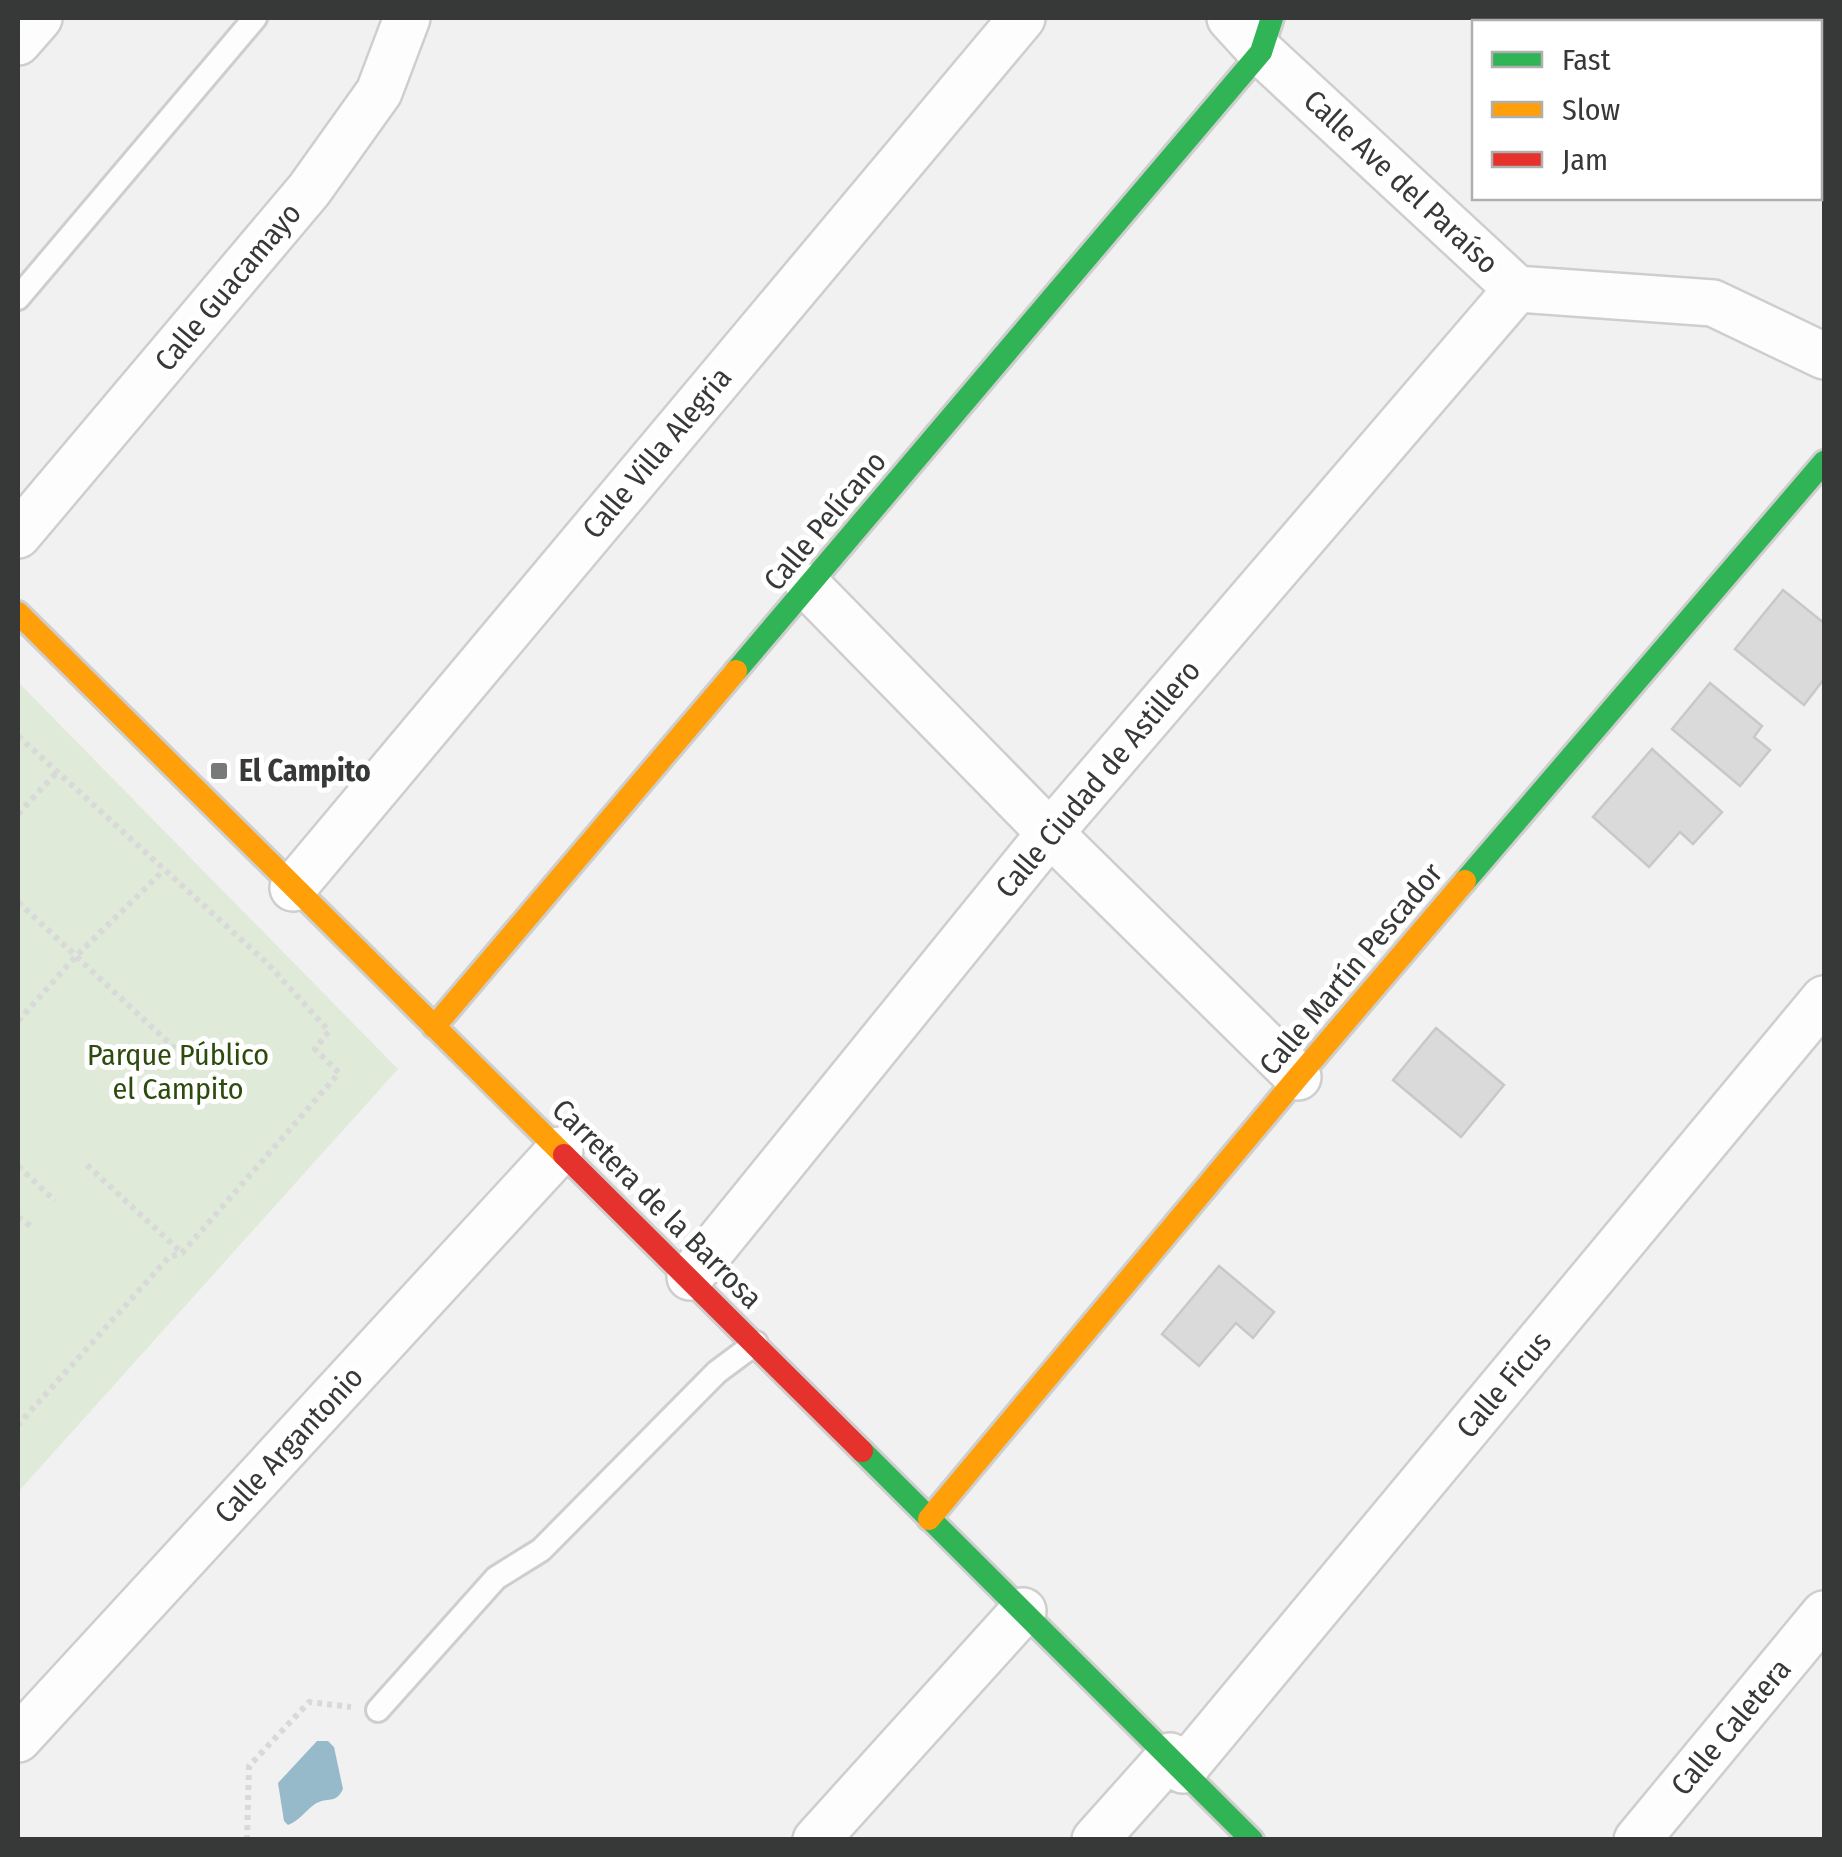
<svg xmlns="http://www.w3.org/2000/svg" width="1842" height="1857" viewBox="0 0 1842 1857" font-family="'Fira Sans Condensed',sans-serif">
  <rect width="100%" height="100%" fill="#f1f1f1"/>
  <path fill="#e0ead9" d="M18 682 398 1069 18 1492Z"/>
  <path fill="#97baca" d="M317 1741H328L334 1747 343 1789C335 1805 328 1796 315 1804 305 1811 299 1821 288 1825L284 1821 278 1783Z"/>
  <path fill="#dadada" stroke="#c8c8c8" stroke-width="2.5" d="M1783 590 1824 623V679L1804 705 1735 649Z
    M1710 683 1762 726 1754 737 1770 750 1740 786 1672 729Z
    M1652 749 1722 812 1693 844 1680 832 1649 867 1593 817Z
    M1436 1028 1504 1085 1461 1137 1393 1080Z
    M1219 1266 1274 1312 1253 1338 1236 1323 1199 1366 1162 1334Z"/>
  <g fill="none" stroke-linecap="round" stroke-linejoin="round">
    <g stroke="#cecece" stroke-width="28">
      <path id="lane" d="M18 298 255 18
        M378 1710 496 1578 541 1550 717 1372 756 1343"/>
    </g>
    <g stroke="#cecece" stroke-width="50">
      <path id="street" d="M1230 18 1261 52 1517 289 1713 303 1824 356
        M18 42 39 18
        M18 535 309 190 379 92 407 18
        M809 587 1050 833 1298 1077
        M293 888 1022 18
        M690 1277 1050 833 1517 289
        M18 1739 560 1150
        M1183 1770 1824 999
        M816 1840 1023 1611
        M1095 1840 1170 1756
        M1637 1840 1824 1614"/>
    </g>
    <g stroke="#cecece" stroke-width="28">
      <path id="fast" d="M736 671 1261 52 1272 18
        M1465 881 1824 462
        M862 1451 1252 1840"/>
    </g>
    <g stroke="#cecece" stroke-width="28">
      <path id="slow" d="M18 613 564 1155
        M434 1027 736 671
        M929 1519 1298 1077 1465 881"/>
    </g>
    <g stroke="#cecece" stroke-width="28">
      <path id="jam" d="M564 1155 862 1451"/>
    </g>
    <path stroke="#d9d9d9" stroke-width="6" stroke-dasharray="5 5" stroke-linecap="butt" d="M18 736 268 964 329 1031 315 1049 339 1073 182 1253 169 1257 18 1425
      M18 814 57 772
      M18 902 184 1057
      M18 1021 76 956 164 870
      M87 1165 181 1252
      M18 1166 55 1201
      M18 1217 32 1227
      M247 1840 249 1766 309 1702 351 1707"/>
    <use href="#lane" stroke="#fdfdfd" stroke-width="22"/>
    <use href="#street" stroke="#fdfdfd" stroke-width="45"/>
    <use href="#fast" stroke="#30b455" stroke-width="22"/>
    <use href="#slow" stroke="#ff9f0a" stroke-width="22"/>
    <use href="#jam" stroke="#e5322d" stroke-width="22"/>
  </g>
  <rect fill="#787979" stroke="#fff" stroke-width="4" x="209" y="761" width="20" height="20" rx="5"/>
  <g text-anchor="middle" stroke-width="10" stroke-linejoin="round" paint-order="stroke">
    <g font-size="30" fill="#373838" stroke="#fff">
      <text transform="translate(1401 182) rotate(43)" y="10">Calle Ave del Paraíso</text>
      <text transform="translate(228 287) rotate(-50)" y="10">Calle Guacamayo</text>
      <text transform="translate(657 453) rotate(-50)" y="10">Calle Villa Alegria</text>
      <text transform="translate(825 521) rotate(-50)" y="10">Calle Pelícano</text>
      <text transform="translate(1098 779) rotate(-50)" y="10">Calle Ciudad de Astillero</text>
      <text transform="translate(1351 969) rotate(-50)" y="10">Calle Martín Pescador</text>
      <text transform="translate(657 1204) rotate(45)" y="10">Carretera de la Barrosa</text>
      <text transform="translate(1504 1385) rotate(-50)" y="10">Calle Ficus</text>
      <text transform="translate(289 1445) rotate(-47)" y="10">Calle Argantonio</text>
      <text transform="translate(1731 1727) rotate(-50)" y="10">Calle Caletera</text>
    </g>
    <g font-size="30" font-weight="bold" fill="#373838" stroke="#fff" text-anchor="start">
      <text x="239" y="781">El Campito</text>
    </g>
    <g font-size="30" fill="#2e4b0e" stroke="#fff">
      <text x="178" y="1065">Parque Público<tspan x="178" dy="34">el Campito</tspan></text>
    </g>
  </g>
  <rect width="1842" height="1857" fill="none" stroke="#373838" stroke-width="40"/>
  <rect x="1472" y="20" width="350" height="180" fill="#ffffff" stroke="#afafaf" stroke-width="2.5"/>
  <rect x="1492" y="52" width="50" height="15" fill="#30b455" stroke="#afafaf" stroke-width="2.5"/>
  <text x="1562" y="70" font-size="30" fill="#373838">Fast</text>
  <rect x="1492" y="102" width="50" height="15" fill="#ff9f0a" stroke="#afafaf" stroke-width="2.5"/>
  <text x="1562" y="120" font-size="30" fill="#373838">Slow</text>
  <rect x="1492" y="152" width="50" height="15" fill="#e5322d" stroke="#afafaf" stroke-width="2.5"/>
  <text x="1562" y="170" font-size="30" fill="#373838">Jam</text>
</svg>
